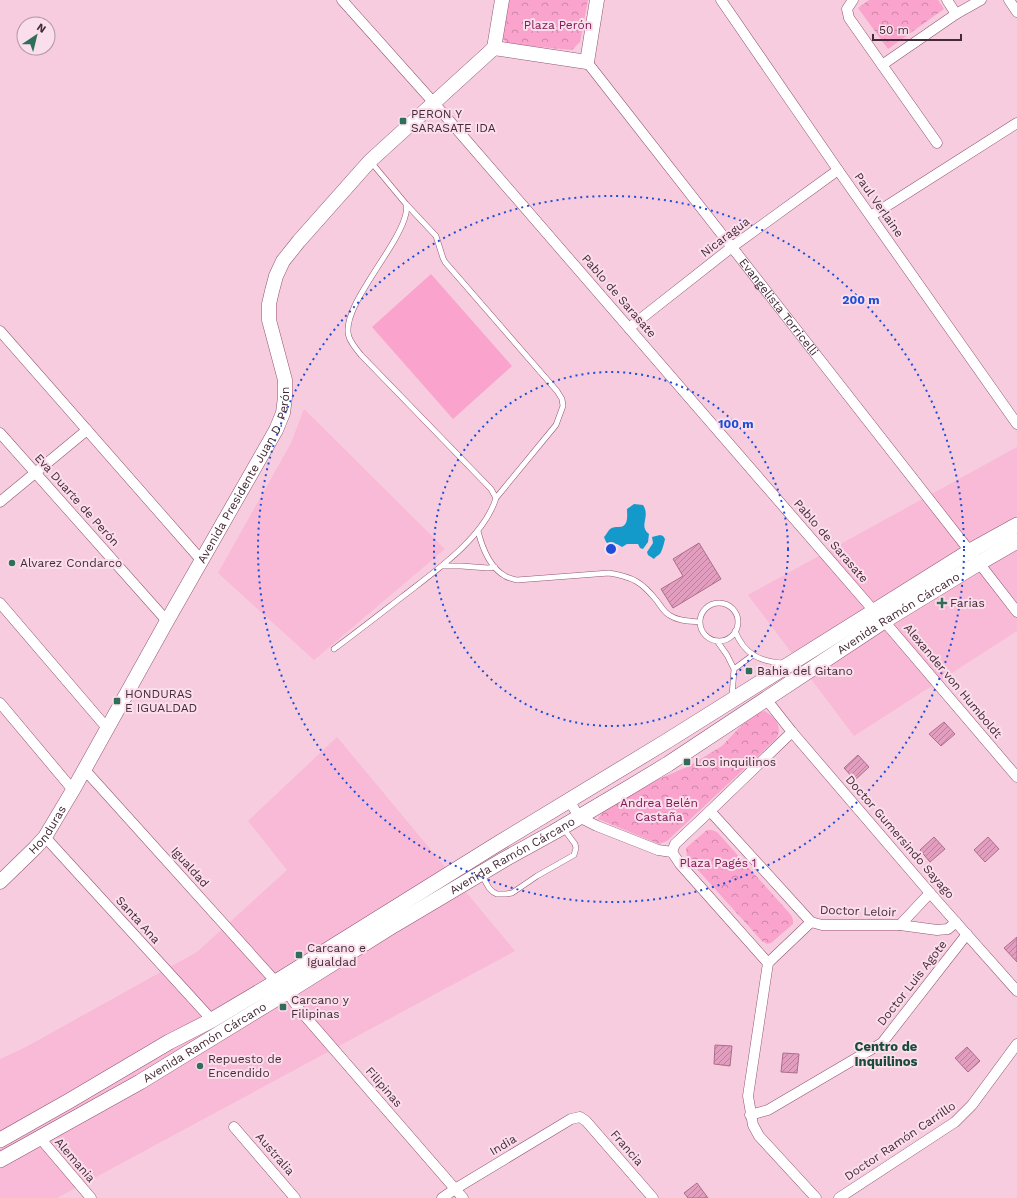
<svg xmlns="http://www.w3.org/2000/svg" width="1017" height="1198" viewBox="0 0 1017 1198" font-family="'Work Sans',sans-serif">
  <defs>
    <pattern id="forest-crowns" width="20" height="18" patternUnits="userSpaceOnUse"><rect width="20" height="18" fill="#faa3cd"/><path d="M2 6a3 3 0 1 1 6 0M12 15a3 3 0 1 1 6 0" fill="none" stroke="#cc85a7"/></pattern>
    <pattern id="building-hatch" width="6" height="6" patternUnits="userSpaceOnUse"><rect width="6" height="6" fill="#e19ebe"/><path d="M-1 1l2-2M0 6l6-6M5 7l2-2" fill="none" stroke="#b8819b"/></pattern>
  </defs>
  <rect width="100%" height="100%" fill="#f7ccdf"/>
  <path fill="#f8bad6" d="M304 409 445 549 314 660 218 573 291 443Z
    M1017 447V631L854 736 748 595Z
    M337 737 515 951 57 1198H0V1059L24 1048 197 952 287 870 248 821Z"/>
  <path fill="#faa3cd" d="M431 274 512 366 453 419 372 327Z"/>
  <path fill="url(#forest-crowns)" d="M508 0H588L580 42 572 50 508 44 502 38Z
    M869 0H938L944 9 888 49 858 8Z
    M765 711C776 719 783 726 776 739L667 841 659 844 598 819 605 808 652 782 689 766 722 746 741 726 757 713Z
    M707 830H712L717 832 791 915 793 920V924L771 943 767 944 762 941 687 858 686 848Z"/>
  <path fill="#139aca" d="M634 504 643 505C651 517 638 526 649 534L648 542 643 549 640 548 638 544H627L622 547 617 544 611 546 606 542 604 537C606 535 608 531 610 529 613 527 616 527 619 527 629 527 627 515 627 509Z
    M660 535 663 536 665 539C664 543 663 548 661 552 660 555 656 556 654 559L648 555 647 552 653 543 652 537Z"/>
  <path fill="url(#building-hatch)" stroke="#ac6d8c" d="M699 543 721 579 673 608 661 589 683 576 673 559Z
    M944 722 955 734 941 746 929 734Z
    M858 755 869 767 855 780 844 768Z
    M934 837 945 849 930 862 920 850Z
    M988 837 999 849 985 862 974 850Z
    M1017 937V962L1004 948Z
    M715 1045 732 1046 730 1066 714 1064Z
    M967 1047 980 1061 968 1072 955 1058Z
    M783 1053 799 1054 797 1073 781 1072Z
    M697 1183 708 1198H688L684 1193Z"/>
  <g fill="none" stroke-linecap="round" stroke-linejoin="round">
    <g stroke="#935674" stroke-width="6">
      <path id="lane" d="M406 204 436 236 443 258 445 262 557 391 562 399 563 406 556 425 496 498
        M478 531C482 547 489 567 505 576 508 578 513 579 517 580L609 573C633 577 642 582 657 601 660 605 664 612 669 615 678 621 689 621 700 622
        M442 566H461L488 568 495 567
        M700 622a19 19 0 1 1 38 0a19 19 0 1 1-38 0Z
        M735 631C744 654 760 662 784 663
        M717 641 727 655 734 669 732 697
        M334 649C357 632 380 614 402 597 434 572 484 538 496 498L491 489 361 355C356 349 351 343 349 337 339 308 400 246 406 213 407 211 406 207 406 204L371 162
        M734 669 753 655
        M481 874 489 888 493 892 497 894H506L512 893 537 876 574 855 576 848 575 844 563 828"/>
    </g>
    <g stroke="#935674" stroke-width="11">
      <g id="street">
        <path d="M342 0 434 103 874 611"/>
        <path d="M721 0 838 170 1017 424"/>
        <path d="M853 0 847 9 849 18 937 143"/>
        <path d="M947 0 956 14 981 0"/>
        <path d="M1009 0 1017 12"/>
        <path id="s1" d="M587 62 979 563 1017 612"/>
        <path d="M882 65 956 14"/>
        <path d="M871 216 1017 123"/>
        <path d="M629 328 732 247 838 170"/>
        <path d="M0 331 202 561"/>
        <path d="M0 433 167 621"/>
        <path d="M0 502 87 430"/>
        <path d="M0 603 107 728"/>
        <path d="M884 621 1017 777"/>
        <path d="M766 699 792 732 930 893 1017 991"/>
        <path d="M0 703 73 790"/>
        <path d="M84 769 276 982"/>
        <path d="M569 800 579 817 597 826 658 850 672 852 680 864 768 963"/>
        <path d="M710 811 811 922 822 925H900L937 930 948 929 956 922"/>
        <path d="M45 837 212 1020"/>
        <path d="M672 852 675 844 710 811 792 732"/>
        <path d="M811 922 768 963 748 1096 753 1125 759 1136 816 1198"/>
        <path d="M900 925 930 893"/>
        <path d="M287 992 298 1008 463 1198"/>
        <path d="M750 1115 768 1110 882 1043 967 934"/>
        <path d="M234 1127 295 1198"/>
        <path d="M40 1138 91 1198"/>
        <path d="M442 1198 455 1189 571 1119 580 1117 586 1121 653 1198"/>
        <path d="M839 1198 955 1122 972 1105 1017 1044"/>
      </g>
    </g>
    <g stroke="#935674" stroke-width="15">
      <g id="secondary">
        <path d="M494 48 587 62 597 0"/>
        <path d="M494 48 502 0"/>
        <path id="s2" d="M0 882 35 848 45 837 73 790 167 621 276 430 283 413 285 397V380L269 320V304L272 291 276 276 283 261 299 241 370 161 494 48"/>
      </g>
    </g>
    <g stroke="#935674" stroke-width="16">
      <g id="primary">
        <path d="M0 1140 69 1101 169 1042 212 1020 276 982 494 846 667 741 970 551 1017 525"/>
        <path id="s3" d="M0 1160 140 1082 287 992 394 925 505 859 554 832 630 787 668 764 884 621 979 563 1017 541"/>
      </g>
    </g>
    <use href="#lane" stroke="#fff" stroke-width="5"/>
    <use href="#street" stroke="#fff" stroke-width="10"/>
    <use href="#secondary" stroke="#fff" stroke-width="14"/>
    <use href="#primary" stroke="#fff" stroke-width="15"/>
  </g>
  <g fill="none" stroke="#1d4ed8" stroke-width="2" stroke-dasharray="2 4">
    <circle cx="611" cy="549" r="177"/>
    <circle cx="611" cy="549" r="353"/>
  </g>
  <g fill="#306e5a" stroke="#fbdeeb" stroke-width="1.5">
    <rect x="399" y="117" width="8" height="8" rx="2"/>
    <circle cx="12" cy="563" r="4"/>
    <path d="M940 597h4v4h4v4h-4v4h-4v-4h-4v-4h4z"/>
    <rect x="745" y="667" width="8" height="8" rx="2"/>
    <rect x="113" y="697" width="8" height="8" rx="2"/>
    <rect x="683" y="758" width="8" height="8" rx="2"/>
    <rect x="295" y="951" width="8" height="8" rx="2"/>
    <rect x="279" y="1003" width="8" height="8" rx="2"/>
    <circle cx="200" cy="1066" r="4"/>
  </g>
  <g text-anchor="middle" stroke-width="4" stroke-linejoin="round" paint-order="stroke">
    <g font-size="12" fill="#801a56" stroke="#fbdeeb">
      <text x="558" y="29">Plaza Perón</text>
      <text x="659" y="807">Andrea Belén<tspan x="659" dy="14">Castaña</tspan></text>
      <text x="718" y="867">Plaza Pagés 1</text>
    </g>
    <g font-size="12" fill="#452a37" stroke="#fbdeeb" text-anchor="start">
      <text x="411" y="118">PERON Y<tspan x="411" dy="14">SARASATE IDA</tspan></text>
      <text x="20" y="567">Alvarez Condarco</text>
      <text x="950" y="607">Farias</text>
      <text x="757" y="675">Bahia del Gitano</text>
      <text x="125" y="698">HONDURAS<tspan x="125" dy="14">E IGUALDAD</tspan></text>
      <text x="695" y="766">Los inquilinos</text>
      <text x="307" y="952">Carcano e<tspan x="307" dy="14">Igualdad</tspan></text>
      <text x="291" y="1004">Carcano y<tspan x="291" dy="14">Filipinas</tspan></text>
      <text x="208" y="1063">Repuesto de<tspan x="208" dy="14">Encendido</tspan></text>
    </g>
    <g font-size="12" fill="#452a37" stroke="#fbdeeb">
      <text transform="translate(879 205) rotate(55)" y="4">Paul Verlaine</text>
      <text transform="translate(725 237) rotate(-37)" y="4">Nicaragua</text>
      <text transform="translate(619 296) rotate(49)" y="4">Pablo de Sarasate</text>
      <text dy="4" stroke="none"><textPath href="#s1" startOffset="311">Evangelista Torricelli</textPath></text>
      <text dy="4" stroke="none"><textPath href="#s2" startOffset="478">Avenida Presidente Juan D. Perón</textPath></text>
      <text transform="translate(77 500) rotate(48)" y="4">Eva Duarte de Perón</text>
      <text transform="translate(831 541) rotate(49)" y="4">Pablo de Sarasate</text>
      <text dy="4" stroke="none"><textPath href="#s3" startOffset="1052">Avenida Ramón Cárcano</textPath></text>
      <text transform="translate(953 681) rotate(50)" y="4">Alexander von Humboldt</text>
      <text dy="4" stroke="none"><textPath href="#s2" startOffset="71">Honduras</textPath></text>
      <text transform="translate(900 837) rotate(49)" y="4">Doctor Gumersindo Sayago</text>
      <text dy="4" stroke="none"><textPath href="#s3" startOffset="596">Avenida Ramón Cárcano</textPath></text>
      <text transform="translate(190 867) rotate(48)" y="4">Igualdad</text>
      <text transform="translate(858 911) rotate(2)" y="4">Doctor Leloir</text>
      <text transform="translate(138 920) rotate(48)" y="4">Santa Ana</text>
      <text transform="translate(912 983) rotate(-52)" y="4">Doctor Luis Agote</text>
      <text dy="4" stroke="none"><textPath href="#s3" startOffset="236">Avenida Ramón Cárcano</textPath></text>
      <text transform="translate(384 1087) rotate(49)" y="4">Filipinas</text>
      <text transform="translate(900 1141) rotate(-34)" y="4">Doctor Ramón Carrillo</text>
      <text transform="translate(503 1145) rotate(-31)" y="4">India</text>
      <text transform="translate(627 1148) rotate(49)" y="4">Francia</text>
      <text transform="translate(275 1154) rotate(49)" y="4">Australia</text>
      <text transform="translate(75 1160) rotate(49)" y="4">Alemania</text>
    </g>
    <g font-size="13" font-weight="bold" fill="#194b3b" stroke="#fbdeeb">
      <text x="886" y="1051">Centro de<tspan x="886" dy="15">Inquilinos</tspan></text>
    </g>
  </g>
  <circle cx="611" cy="549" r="6" fill="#1d4ed8" stroke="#fbdeeb" stroke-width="2"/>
  <g font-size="12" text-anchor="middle" font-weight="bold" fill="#1d4ed8" stroke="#fbdeeb" stroke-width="4" stroke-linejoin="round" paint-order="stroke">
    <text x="861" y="304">200 m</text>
    <text x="736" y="428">100 m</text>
  </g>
  <g transform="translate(36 36) rotate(35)"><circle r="19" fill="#fbdeeb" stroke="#b296a3"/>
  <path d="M0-3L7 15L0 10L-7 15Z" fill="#306e5a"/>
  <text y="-6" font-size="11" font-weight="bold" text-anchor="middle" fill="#452a37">N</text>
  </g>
  <path d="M873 34v6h88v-6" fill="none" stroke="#452a37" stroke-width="2"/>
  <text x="879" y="34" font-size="12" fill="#452a37" stroke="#fbdeeb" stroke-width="3" paint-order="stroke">50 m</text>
</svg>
